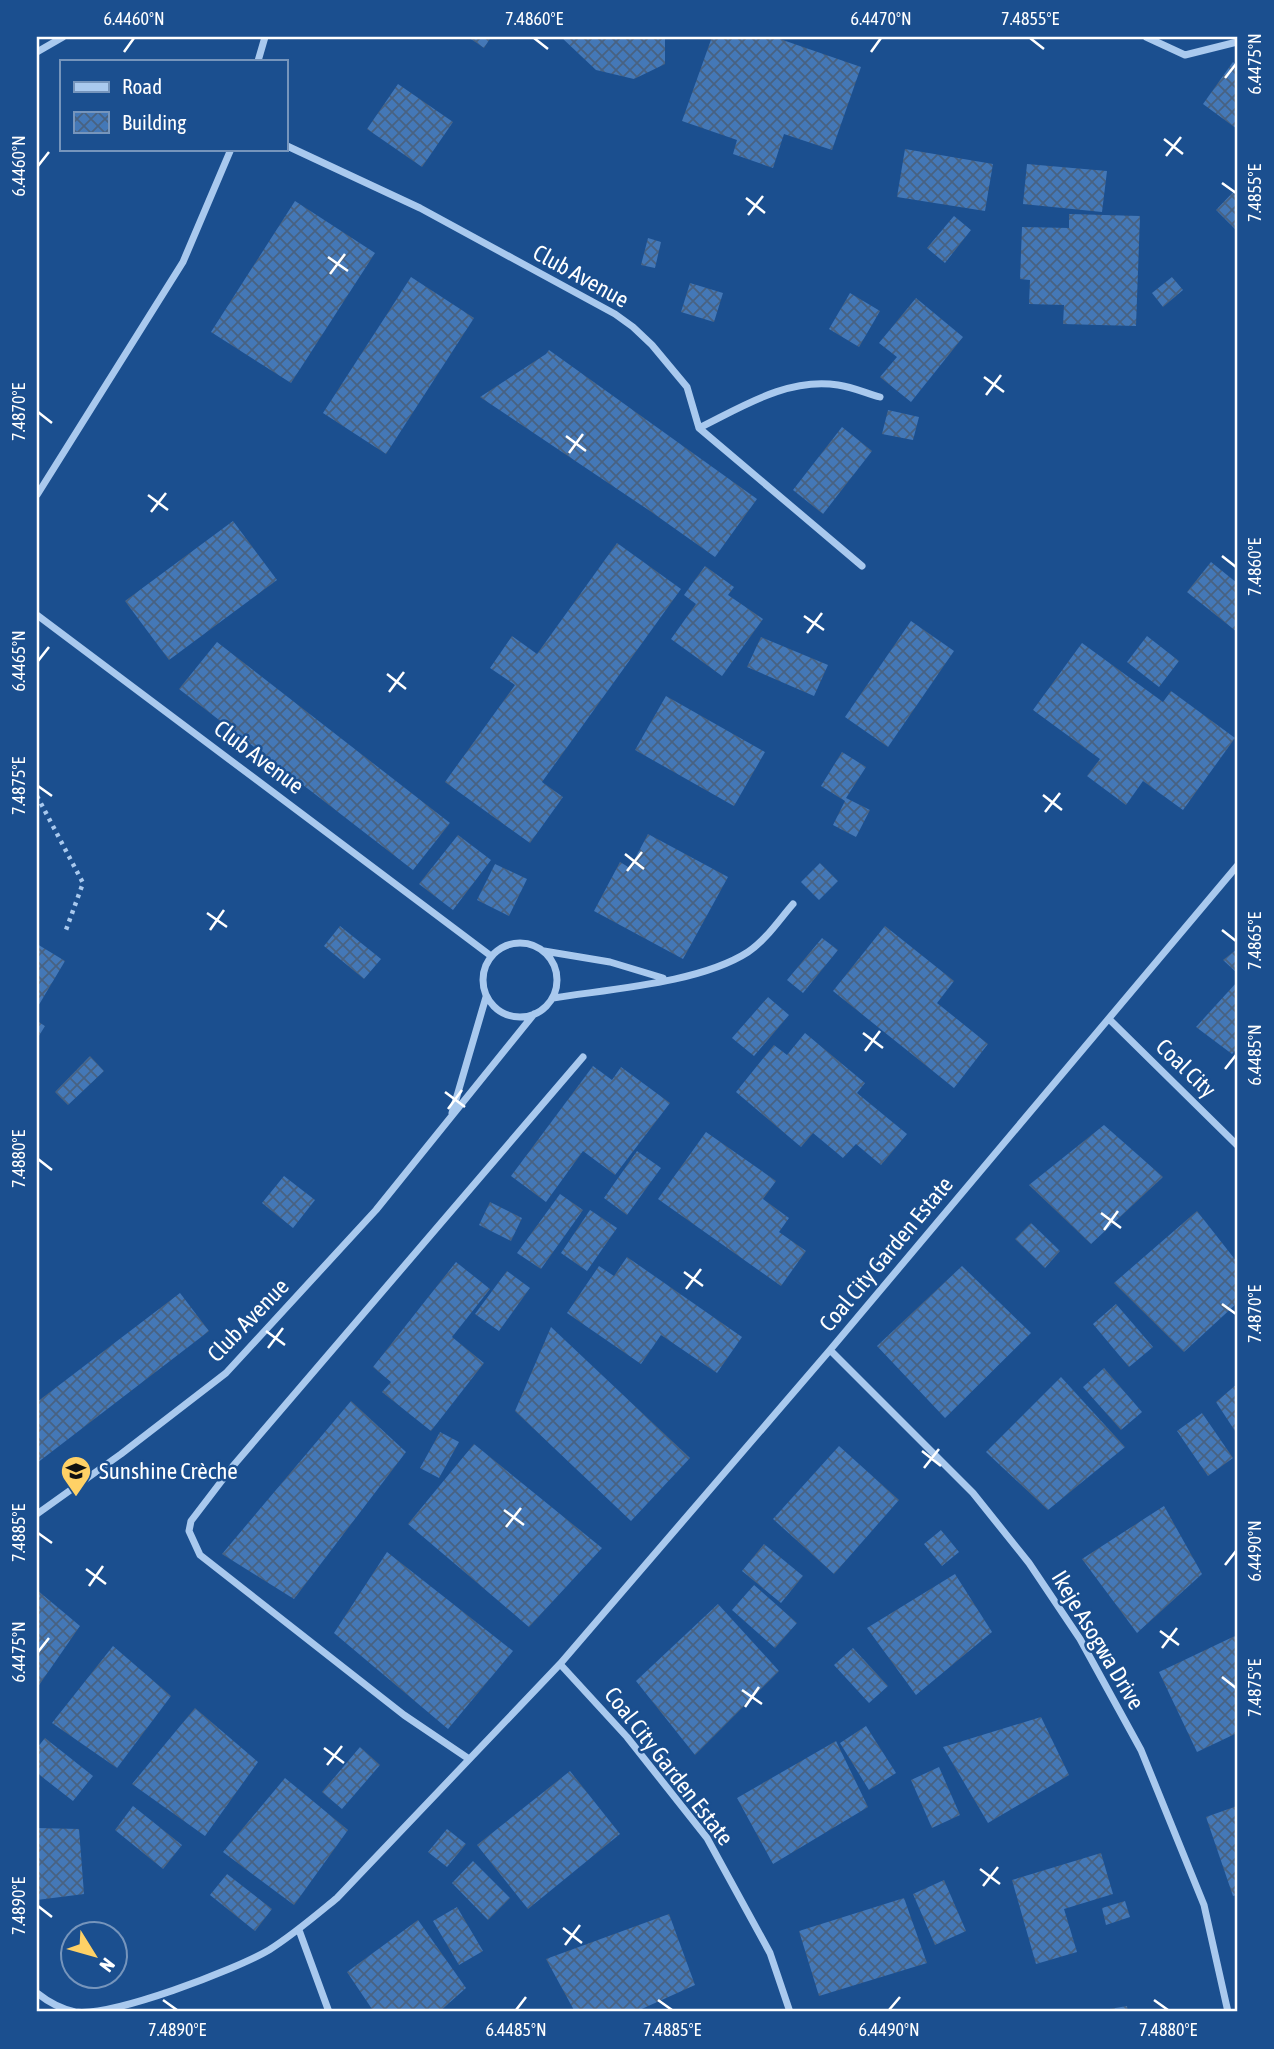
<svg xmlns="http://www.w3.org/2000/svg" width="1274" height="2049" viewBox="0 0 1274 2049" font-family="'Asap Condensed',sans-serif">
  <defs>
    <pattern id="building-cross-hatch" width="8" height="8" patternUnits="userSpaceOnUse" patternTransform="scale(1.75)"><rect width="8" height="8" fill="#4478b7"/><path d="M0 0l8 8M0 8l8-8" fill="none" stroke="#486282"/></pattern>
  </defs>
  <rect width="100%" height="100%" fill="#1b4f8f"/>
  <path fill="url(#building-cross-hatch)" d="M468 37H491L484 48Z
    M561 37H665V64L634 79 596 70Z
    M712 37H774L861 67 832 150 784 134 773 168 733 154 737 140 682 121Z
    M1233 62 1237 65V129L1203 104Z
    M398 84 453 122 422 167 367 129Z
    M905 149 993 164 985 211 897 197Z
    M1027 164 1107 171 1102 212 1023 204Z
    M1237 188V231L1216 210Z
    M295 201 375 253 291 383 211 332Z
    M1069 214 1140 216 1136 326 1063 324 1064 305 1029 304 1030 280 1020 279 1022 227 1069 228Z
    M954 216 971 230 945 263 927 248Z
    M648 238 661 242 655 268 641 265Z
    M411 277 474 318 386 454 323 413Z
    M1172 277 1183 290 1163 307 1152 293Z
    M690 283 723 293 714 322 681 312Z
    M850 293 880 311 859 347 829 329Z
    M916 298 963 337 911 402 880 377 897 357 879 343Z
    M549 350 757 499 715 557 650 511 480 397 546 354Z
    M888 410 919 417 913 440 882 434Z
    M842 427 872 451 823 514 793 490Z
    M233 521 277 580 169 660 125 601Z
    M617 543 681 589 542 782 563 797 530 843 445 782 515 685 490 668 512 636 537 654Z
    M1211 562 1237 583V632L1187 592Z
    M705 566 734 587 728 595 763 619 722 676 671 639 696 604 684 595Z
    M911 621 954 651 888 747 845 717Z
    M1147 636 1179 661 1159 687 1127 662Z
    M761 637 828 665 814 696 747 667Z
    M217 642 450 823 413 870 179 689Z
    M1082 643 1163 702 1171 691 1235 738 1183 810 1143 781 1126 805 1087 776 1100 759 1033 710Z
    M666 696 765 752 734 806 635 750Z
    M842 752 866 767 846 798 870 810 856 837 833 825 845 801 821 786Z
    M648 834 728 877 683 959 594 911 620 862 630 868Z
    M458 835 491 860 453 910 419 884Z
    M820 863 838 881 819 900 801 882Z
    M495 864 527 879 509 916 477 900Z
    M340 926 381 959 364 979 324 946Z
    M885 926 954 981 937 1003 988 1044 954 1088 833 991Z
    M822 938 838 950 803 993 787 980Z
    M37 944 65 961 37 1008Z
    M1237 949V973L1223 960Z
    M1237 982V1049L1232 1054 1196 1027Z
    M768 997 789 1015 754 1056 732 1038Z
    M37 1021 45 1026 37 1039Z
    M805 1033 865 1083 857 1093 907 1134 881 1165 856 1144 843 1158 813 1133 801 1147 736 1092 774 1045 787 1055Z
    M90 1056 104 1071 68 1105 55 1092Z
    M593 1066 612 1080 621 1067 670 1103 615 1175 583 1151 546 1202 511 1176Z
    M1104 1125 1163 1177 1091 1244 1029 1185Z
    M706 1132 776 1181 763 1199 789 1218 779 1232 806 1251 781 1286 658 1199Z
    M637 1151 661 1168 627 1215 604 1198Z
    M284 1176 315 1200 293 1228 262 1203Z
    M560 1194 583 1210 541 1269 517 1253Z
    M490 1202 522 1218 511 1241 479 1225Z
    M590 1210 617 1228 587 1271 561 1253Z
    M1197 1211 1237 1262V1303L1184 1352 1114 1283Z
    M1031 1223 1060 1251 1045 1268 1015 1239Z
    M627 1257 742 1337 717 1373 661 1335 641 1364 567 1313 599 1266 614 1276Z
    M456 1262 490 1289 452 1337 484 1363 431 1431 382 1392 391 1382 373 1367Z
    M962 1266 1031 1333 945 1418 877 1346Z
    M507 1271 530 1288 499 1331 475 1314Z
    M180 1293 209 1331 37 1463V1402Z
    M1116 1304 1153 1347 1129 1367 1093 1324Z
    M551 1327 690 1458 631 1521 515 1411Z
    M1104 1368 1142 1412 1121 1430 1083 1387Z
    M1061 1377 1125 1447 1048 1510 986 1452Z
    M1237 1384V1434L1216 1402Z
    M351 1401 406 1452 294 1599 222 1554Z
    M1202 1413 1233 1458 1208 1476 1177 1431Z
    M440 1432 459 1442 439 1478 420 1468Z
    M474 1444 602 1548 529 1627 408 1524Z
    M839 1446 899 1500 834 1574 773 1519Z
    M1164 1506 1202 1574 1137 1633 1082 1559Z
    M941 1530 959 1552 942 1566 924 1544Z
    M764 1544 803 1576 781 1603 742 1571Z
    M387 1552 513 1651 448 1729 334 1633Z
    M955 1574 992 1632 916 1695 867 1628Z
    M754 1585 797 1623 775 1648 732 1610Z
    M37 1590 80 1626 37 1688Z
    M718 1604 779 1671 695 1755 636 1681Z
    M1237 1635V1733L1197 1752 1159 1672Z
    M113 1646 171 1696 117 1768 52 1723Z
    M853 1648 888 1686 869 1703 834 1665Z
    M195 1708 258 1762 205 1836 132 1784Z
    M1041 1717 1069 1775 988 1823 943 1747Z
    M866 1726 896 1773 869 1790 840 1743Z
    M45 1738 93 1776 73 1801 37 1773V1748Z
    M836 1741 868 1807 773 1864 737 1798Z
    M360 1747 380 1765 342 1809 322 1792Z
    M939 1767 960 1815 932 1828 911 1780Z
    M570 1771 620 1834 528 1909 477 1845Z
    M285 1778 348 1830 294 1905 223 1852Z
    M133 1806 182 1845 163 1869 115 1830Z
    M1237 1806V1895L1233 1896 1206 1817Z
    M37 1828 79 1829 84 1894 37 1900Z
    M447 1829 466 1844 447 1867 428 1852Z
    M1101 1853 1113 1894 1064 1909 1077 1952 1036 1964 1012 1880Z
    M473 1861 510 1898 488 1920 452 1883Z
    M227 1874 272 1909 255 1931 210 1895Z
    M944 1880 966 1931 935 1945 913 1894Z
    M904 1898 927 1963 819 1996 799 1931Z
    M1125 1901 1130 1917 1106 1925 1102 1908Z
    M457 1907 483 1951 459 1965 433 1921Z
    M669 1914 695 1985 635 2012H575L546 1959Z
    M418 1920 466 1988 439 2012H374L347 1972Z
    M1127 2006 1128 2012H1098V2011Z"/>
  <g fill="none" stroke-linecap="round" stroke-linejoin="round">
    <path stroke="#a9c9ee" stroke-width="4.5" stroke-dasharray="3.5 5" stroke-linecap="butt" d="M37 796 83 883 66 930"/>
    <path stroke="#a9c9ee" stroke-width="7" d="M1146 37 1185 55 1237 42
      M37 52 63 37
      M258 61 265 37
      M285 145 420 208 615 314 633 327 652 345 687 387 699 428 862 566
      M699 428C742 407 788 377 838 385 852 387 866 393 880 397
      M37 495 183 262 231 149
      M37 615 491 956
      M483 980a37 37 0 1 1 74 0a37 37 0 1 1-74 0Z
      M544 951 610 962 663 978
      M553 998C610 989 700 983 748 952 766 940 779 920 793 904
      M1109 1019 1237 1145
      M452 1113 486 997
      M830 1350 973 1493 1029 1563 1080 1639 1141 1750 1204 1905 1228 2012
      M37 1514 121 1454 226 1373 376 1210 534 1014
      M560 1664 627 1737 707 1838 770 1953 790 2012
      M469 1759 404 1715 200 1555 189 1531 191 1521 233 1466 583 1057
      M299 1930 329 2012
      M37 1993C47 2001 62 2009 75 2012 112 2017 235 1970 269 1950 293 1935 315 1916 337 1898L560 1664 830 1350 1237 866"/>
  </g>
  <path fill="none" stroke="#fff" stroke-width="2.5" d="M534 38 548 49M1030 38 1044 49M124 52 134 38M871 52 881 38M1225 78 1236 64M1164 139 1183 154M1166 156 1181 137M38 166 49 152M1222 183 1236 193M746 198 765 213M748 215 763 196M328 257 348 271M330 274 345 254M984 377 1004 392M986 395 1001 375M38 412 52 423M566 436 586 451M569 453 583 434M148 495 168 510M151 512 166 493M1222 556 1236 567M804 616 824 630M807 633 822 613M38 661 49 647M387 674 406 689M389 692 404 672M38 786 52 796M1043 795 1062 810M1045 812 1060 793M625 854 644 869M627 871 642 852M207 913 227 927M210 930 224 910M1222 930 1236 941M863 1033 883 1048M865 1051 880 1031M1225 1069 1236 1055M445 1092 465 1107M448 1109 462 1090M38 1159 52 1170M1101 1213 1121 1228M1104 1230 1118 1211M684 1272 703 1286M686 1289 701 1269M1222 1304 1236 1314M266 1331 285 1345M268 1348 283 1328M922 1451 941 1466M924 1468 939 1449M504 1510 524 1525M506 1527 521 1508M38 1533 52 1543M1225 1565 1236 1551M86 1569 106 1584M89 1586 103 1566M1160 1631 1179 1645M1162 1648 1177 1628M38 1652 49 1638M1222 1677 1236 1688M742 1690 762 1704M745 1707 759 1687M324 1748 344 1763M327 1765 342 1746M980 1869 1000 1884M983 1886 998 1867M38 1906 52 1917M563 1928 582 1943M565 1945 580 1925M163 2000 177 2010M658 2000 672 2010M1154 2000 1168 2010M516 2010 526 1997M889 2010 900 1997"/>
  <defs>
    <g id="school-pin" transform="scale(1.575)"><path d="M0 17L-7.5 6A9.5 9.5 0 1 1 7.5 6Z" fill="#ffd166" stroke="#1b4f8f"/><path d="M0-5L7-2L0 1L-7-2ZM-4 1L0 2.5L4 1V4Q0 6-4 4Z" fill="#111"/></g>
  </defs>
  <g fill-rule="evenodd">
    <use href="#school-pin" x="76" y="1471"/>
  </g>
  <g text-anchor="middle" stroke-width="5" stroke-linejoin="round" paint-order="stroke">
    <g font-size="23" fill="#fff" stroke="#1b4f8f">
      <text transform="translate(581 276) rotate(29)" y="8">Club Avenue</text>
      <text transform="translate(259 757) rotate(37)" y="8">Club Avenue</text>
      <text transform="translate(1186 1068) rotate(44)" y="8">Coal City</text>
      <text transform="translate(886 1254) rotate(-50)" y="8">Coal City Garden Estate</text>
      <text transform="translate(248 1320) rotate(-46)" y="8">Club Avenue</text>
      <text transform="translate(1098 1640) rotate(59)" y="8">Ikeje Asogwa Drive</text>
      <text transform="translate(669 1766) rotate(52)" y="8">Coal City Garden Estate</text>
    </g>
    <g font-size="23" fill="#fff" stroke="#1b4f8f" text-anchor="start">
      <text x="99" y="1479">Sunshine Crèche</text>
    </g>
  </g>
  <rect width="1274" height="2049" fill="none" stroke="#1b4f8f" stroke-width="77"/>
  <rect x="60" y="60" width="228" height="91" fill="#1b4f8f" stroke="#7695bc" stroke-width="2"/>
  <rect x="74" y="82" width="35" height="10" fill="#a9c9ee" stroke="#7695bc" stroke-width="2"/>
  <text x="122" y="94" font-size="21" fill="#ffffff">Road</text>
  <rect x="74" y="112" width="35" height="21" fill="url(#building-cross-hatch)" stroke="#7695bc" stroke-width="2"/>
  <text x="122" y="130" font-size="21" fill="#ffffff">Building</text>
  <g transform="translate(94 1955) rotate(127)"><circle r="33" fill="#1b4f8f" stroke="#7695bc" stroke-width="2"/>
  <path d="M0-5L12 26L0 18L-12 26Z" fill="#ffd166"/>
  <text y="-10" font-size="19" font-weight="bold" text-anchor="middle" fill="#ffffff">N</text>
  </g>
  <rect x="38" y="38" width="1198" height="1972" fill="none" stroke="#fff" stroke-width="2.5"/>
  <g font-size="18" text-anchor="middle" fill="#fff">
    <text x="134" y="25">6.4460°N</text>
    <text x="534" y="25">7.4860°E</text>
    <text x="881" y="25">6.4470°N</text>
    <text x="1030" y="25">7.4855°E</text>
    <text transform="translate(1255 64) rotate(-90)" y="6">6.4475°N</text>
    <text transform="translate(19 166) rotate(-90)" y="6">6.4460°N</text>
    <text transform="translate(1255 193) rotate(-90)" y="6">7.4855°E</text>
    <text transform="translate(19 412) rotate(-90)" y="6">7.4870°E</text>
    <text transform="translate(1255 567) rotate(-90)" y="6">7.4860°E</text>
    <text transform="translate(19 661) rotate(-90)" y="6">6.4465°N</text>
    <text transform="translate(19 786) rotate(-90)" y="6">7.4875°E</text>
    <text transform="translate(1255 941) rotate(-90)" y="6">7.4865°E</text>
    <text transform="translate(1255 1055) rotate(-90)" y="6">6.4485°N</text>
    <text transform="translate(19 1159) rotate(-90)" y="6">7.4880°E</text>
    <text transform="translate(1255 1314) rotate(-90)" y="6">7.4870°E</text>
    <text transform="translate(19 1533) rotate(-90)" y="6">7.4885°E</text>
    <text transform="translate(1255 1551) rotate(-90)" y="6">6.4490°N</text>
    <text transform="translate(19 1652) rotate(-90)" y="6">6.4475°N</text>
    <text transform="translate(1255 1688) rotate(-90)" y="6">7.4875°E</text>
    <text transform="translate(19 1906) rotate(-90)" y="6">7.4890°E</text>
    <text x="177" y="2036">7.4890°E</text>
    <text x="516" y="2036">6.4485°N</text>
    <text x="672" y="2036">7.4885°E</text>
    <text x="889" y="2036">6.4490°N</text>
    <text x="1168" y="2036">7.4880°E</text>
  </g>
</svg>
